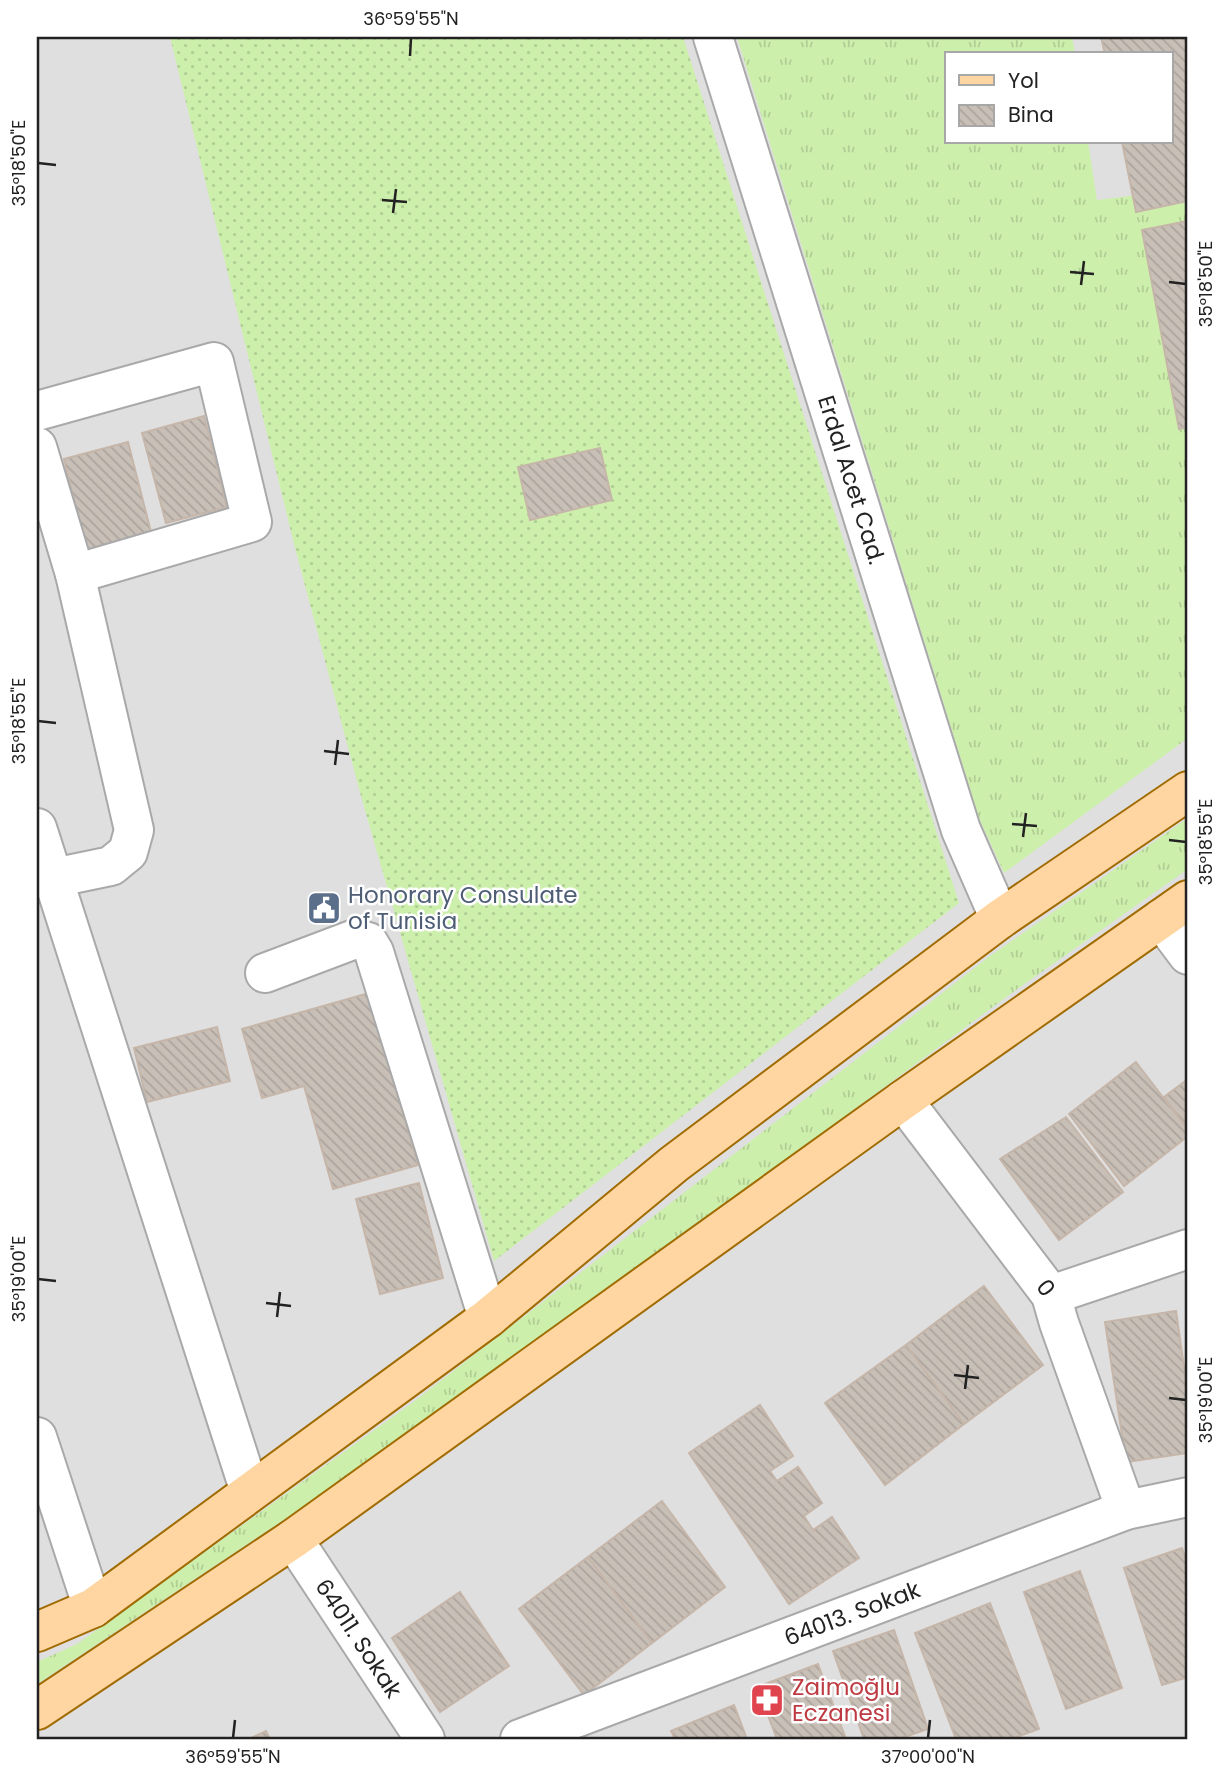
<svg xmlns="http://www.w3.org/2000/svg" width="1225" height="1776" viewBox="0 0 1225 1776" font-family="Poppins,sans-serif">
  <defs>
    <pattern id="grass-tufts" width="24" height="20" patternUnits="userSpaceOnUse" patternTransform="scale(1.75)"><rect width="24" height="20" fill="#cdefac"/><path d="M3 7l-1-3M5 7V3M7 7l1-3M15 17l-1-3M17 17v-4M19 17l1-3" fill="none" stroke="#b0cd94"/></pattern>
    <pattern id="garden-dots" width="8" height="8" patternUnits="userSpaceOnUse" patternTransform="scale(1.75)"><rect width="8" height="8" fill="#cdefac"/><path d="M2 2h.1M6 6h.1" fill="none" stroke="#b0cd94" stroke-width="1.8" stroke-linecap="round"/></pattern>
    <pattern id="building-back-hatch" width="6" height="6" patternUnits="userSpaceOnUse" patternTransform="scale(1.75)"><rect width="6" height="6" fill="#c8bfb7"/><path d="M-1 5l2 2M0 0l6 6M5-1l2 2" fill="none" stroke="#aca49d"/></pattern>
  </defs>
  <rect width="100%" height="100%" fill="#f3efe8"/>
  <path fill="#e0dfdf" fill-rule="evenodd" d="M37 37H1188V1739H37ZM947 54H1171V142H947Z"/>
  <path fill="url(#grass-tufts)" d="M737 37H1072L1075 54H947V142H1088L1097 200 1188 189V738L1004 873 979 818Z
    M1188 818V869L1016 990 429 1423 37 1684V1662L77 1644 412 1403 990 956Z"/>
  <path fill="url(#garden-dots)" d="M170 37H683L959 903 494 1261 361 796 295 548Z"/>
  <path fill="url(#building-back-hatch)" stroke="#c6b6a9" stroke-width="2" d="M1101 37H1188V201L1136 212 1122 142H1171V54H1105Z
    M1188 221V427L1179 429 1142 230Z
    M204 416 227 507 166 523 142 433Z
    M128 442 152 536 87 553 64 459Z
    M600 448 612 500 530 520 518 467Z
    M369 993 418 1165 333 1189 304 1086 262 1098 242 1029Z
    M217 1027 230 1081 147 1102 134 1048Z
    M1136 1062 1188 1130V1136L1124 1186 1069 1114Z
    M1188 1079V1130L1164 1097Z
    M1066 1117 1123 1192 1059 1240 1000 1159Z
    M419 1183 443 1278 380 1294 356 1199Z
    M984 1286 1043 1365 964 1424 906 1345Z
    M1176 1311 1188 1395V1453L1126 1462 1105 1322Z
    M906 1345 964 1424 885 1485 825 1403Z
    M760 1405 793 1456 770 1471 777 1481 798 1467 822 1503 804 1516 813 1530 832 1517 859 1558 789 1604 689 1453Z
    M662 1501 725 1587 652 1643 588 1557Z
    M1182 1548 1188 1566V1677L1162 1685 1124 1568Z
    M588 1557 652 1643 584 1695 519 1609Z
    M1080 1571 1122 1688 1066 1709 1024 1592Z
    M460 1592 509 1666 440 1712 392 1638Z
    M990 1603 1039 1729 1011 1739H956L915 1633Z
    M894 1630 928 1729 899 1739H864L833 1651Z
    M818 1664 846 1739H777L757 1687Z
    M734 1705 747 1739H675L671 1731Z
    M266 1731 270 1739H249Z"/>
  <g fill="none" stroke-linecap="round" stroke-linejoin="round">
    <g stroke="#a9a9a9" stroke-width="42">
      <g id="minor">
        <path id="s1" d="M713 37 961 830 1000 919"/>
        <path d="M37 411 214 362 252 522 75 574"/>
        <path d="M37 447 75 574 134 830 128 852 111 866 53 878"/>
        <path d="M37 828 250 1492"/>
        <path d="M1161 919 1188 955"/>
        <path d="M265 973 355 939 368 942 374 952 488 1318"/>
        <path id="s2" d="M903 1100 1051 1295 1059 1323 1126 1510"/>
        <path d="M1051 1295 1188 1249"/>
        <path d="M37 1437 93 1608"/>
        <path id="s3" d="M293 1539 425 1739"/>
        <path id="s4" d="M520 1739 1126 1510 1188 1497"/>
      </g>
    </g>
    <g stroke="#a06b00" stroke-width="42">
      <path id="major" d="M37 1632 93 1608 488 1318 674 1164 1000 919 1188 791
        M37 1710 293 1539 903 1100 1188 900"/>
    </g>
    <use href="#minor" stroke="#fff" stroke-width="38"/>
    <use href="#major" stroke="#ffd6a1" stroke-width="38"/>
  </g>
  <path fill="none" stroke="#222" stroke-width="2.5" d="M410 56 411 38M38 163 56 165M382 200 407 202M393 213 396 189M1070 272 1094 274M1169 282 1186 284M1081 285 1084 261M38 721 56 723M324 751 349 754M335 765 338 740M1012 824 1037 826M1023 837 1026 813M1169 840 1186 842M38 1279 56 1281M266 1303 291 1306M277 1317 280 1292M954 1375 979 1378M965 1389 968 1365M1169 1398 1186 1400M233 1738 235 1720M928 1738 930 1720"/>
  <defs>
    <g id="civic-square" transform="scale(1.75)"><rect x="-9" y="-9" width="18" height="18" rx="4" fill="#5c6f8a" stroke="#fff"/><path d="M-.6-6.5H3V-4.5H.6V-3L4-1V1h2V6H-6V1h2V-1L-.6-3ZM-1.2 2.5V6h2.4V2.5Z" fill="#fff"/></g>
    <g id="pharmacy-square" transform="scale(1.75)"><rect x="-9" y="-9" width="18" height="18" rx="4" fill="#e0444e" stroke="#fff"/><path d="M-2-6h4v4h4v4h-4v4h-4v-4h-4v-4h4Z" fill="#fff"/></g>
  </defs>
  <g fill-rule="evenodd">
    <use href="#civic-square" x="324" y="908"/>
    <use href="#pharmacy-square" x="767" y="1700"/>
  </g>
  <g text-anchor="middle" stroke-width="5" stroke-linejoin="round" paint-order="stroke">
    <g font-size="23" fill="#222" stroke="#fff">
      <text dy="8" stroke="none"><textPath href="#s1" startOffset="464">Erdal Acet Cad.</textPath></text>
      <text dy="8" stroke="none"><textPath href="#s2" startOffset="236">0</textPath></text>
      <text dy="8" stroke="none"><textPath href="#s4" startOffset="355">64013. Sokak</textPath></text>
      <text dy="8" stroke="none"><textPath href="#s3" startOffset="119">64011. Sokak</textPath></text>
    </g>
    <g font-size="23" fill="#4e5e75" stroke="#fff" text-anchor="start">
      <text x="348" y="903">Honorary Consulate<tspan x="348" dy="26">of Tunisia</tspan></text>
    </g>
    <g font-size="23" fill="#be3a42" stroke="#fff" text-anchor="start">
      <text x="792" y="1695">Zaimoğlu<tspan x="792" dy="26">Eczanesi</tspan></text>
    </g>
  </g>
  <rect width="1225" height="1776" fill="none" stroke="#ffffff" stroke-width="77"/>
  <rect x="945" y="52" width="228" height="91" fill="#ffffff" stroke="#a7a7a7" stroke-width="2"/>
  <rect x="959" y="75" width="35" height="10" fill="#ffd6a1" stroke="#a7a7a7" stroke-width="2"/>
  <text x="1008" y="88" font-size="21" fill="#222222">Yol</text>
  <rect x="959" y="105" width="35" height="21" fill="url(#building-back-hatch)" stroke="#a7a7a7" stroke-width="2"/>
  <text x="1008" y="122" font-size="21" fill="#222222">Bina</text>
  <rect x="38" y="38" width="1148" height="1700" fill="none" stroke="#222" stroke-width="2.5"/>
  <g font-size="18" text-anchor="middle" fill="#222">
    <text x="411" y="25">36°59'55"N</text>
    <text transform="translate(19 163) rotate(-90)" y="6">35°18'50"E</text>
    <text transform="translate(1206 284) rotate(-90)" y="6">35°18'50"E</text>
    <text transform="translate(19 721) rotate(-90)" y="6">35°18'55"E</text>
    <text transform="translate(1206 842) rotate(-90)" y="6">35°18'55"E</text>
    <text transform="translate(19 1279) rotate(-90)" y="6">35°19'00"E</text>
    <text transform="translate(1206 1400) rotate(-90)" y="6">35°19'00"E</text>
    <text x="233" y="1763">36°59'55"N</text>
    <text x="928" y="1763">37°00'00"N</text>
  </g>
</svg>
